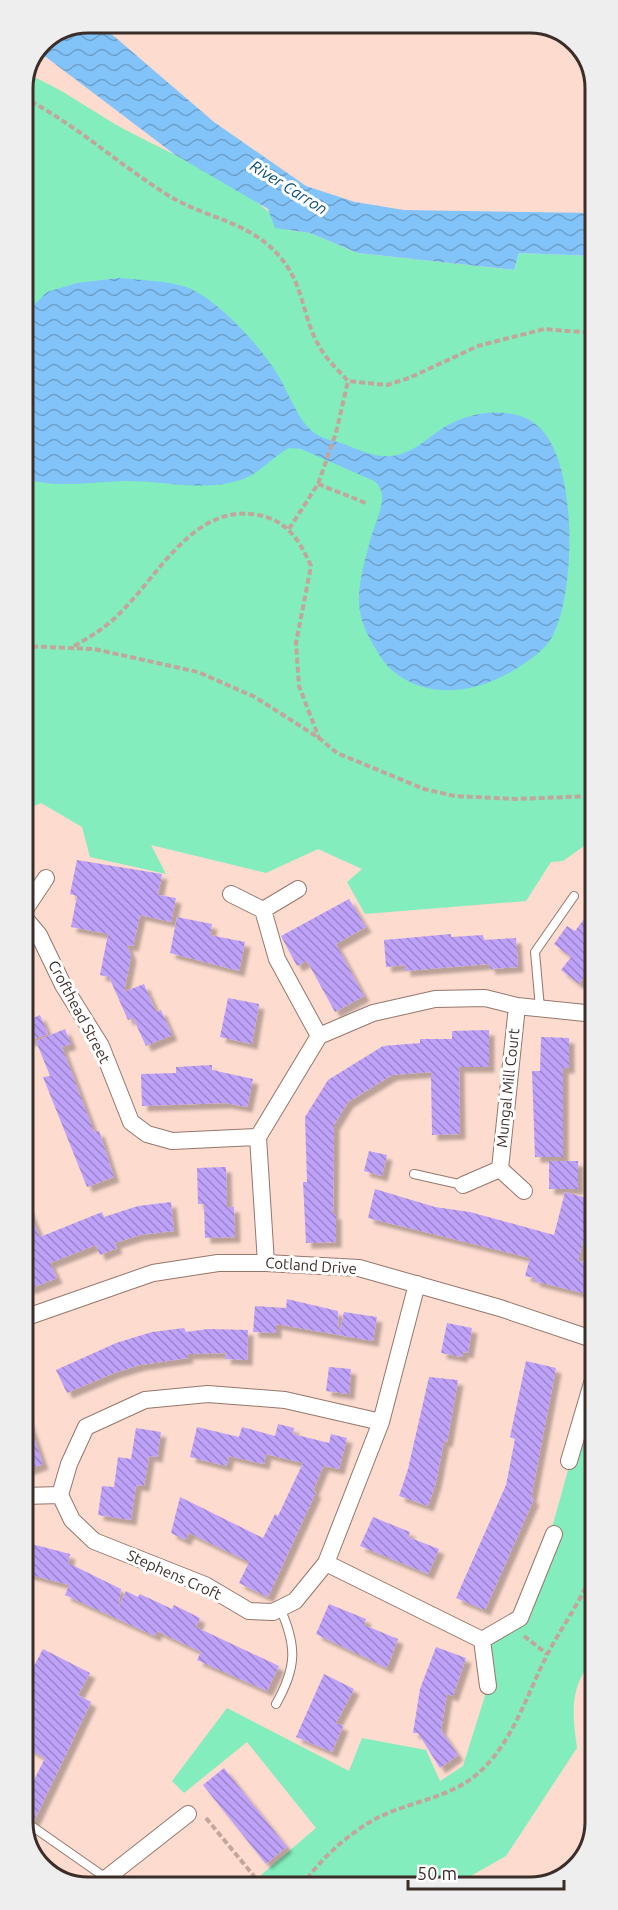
<svg xmlns="http://www.w3.org/2000/svg" width="618" height="1910" viewBox="0 0 618 1910" font-family="Ubuntu,sans-serif">
  <defs>
    <pattern id="water-waves" width="16" height="10" patternUnits="userSpaceOnUse" patternTransform="scale(1.5)"><rect width="16" height="10" fill="#82c4fa"/><path d="M0 5q4-4 8 0t8 0" fill="none" stroke="#6ca0ca"/></pattern>
    <pattern id="building-back-hatch" width="6" height="6" patternUnits="userSpaceOnUse" patternTransform="scale(1.5)"><rect width="6" height="6" fill="#bea1f9"/><path d="M-1 5l2 2M0 0l6 6M5-1l2 2" fill="none" stroke="#9c84ca"/></pattern>
    <filter id="shadow"><feDropShadow dx="5.5" dy="5.5" stdDeviation="1.5" flood-color="#0004"/></filter>
  </defs>
  <rect width="100%" height="100%" fill="#fddbcf"/>
  <path fill="#83edbd" d="M27 74C59 87 86 107 115 124 171 156 244 181 287 230L310 233 358 253 514 270 519 253 594 256V839L563 861 551 862 526 901 365 914 347 882 362 869 318 849 266 873 151 845 166 874 90 857 82 827 41 803 23 811V84Z
    M595 1373V1599L587 1620 588 1666C569 1691 573 1719 577 1748L506 1856 453 1886 247 1887 316 1828 247 1742 184 1793 172 1781 227 1708 349 1771 362 1738 426 1750 440 1781 463 1766 488 1686 482 1640 520 1618 553 1524Z"/>
  <path fill="url(#water-waves)" d="M88 23H96L115 37 214 122 306 186 355 202 404 210 594 213V256L519 253 514 270 358 253 310 233 275 228 268 209 174 154 38 51 42 42Z
    M119 278C139 280 174 281 191 289 221 303 261 347 278 375 289 393 296 417 313 432 320 438 335 441 344 444 359 450 376 458 392 456 416 453 430 434 450 424 476 410 518 406 540 428 578 464 576 594 552 637 545 650 531 659 519 667 482 691 432 702 394 672 386 666 379 655 374 646 366 633 360 619 359 604 358 583 365 559 371 538 374 525 383 509 382 495 381 489 379 485 374 481L301 449 289 448C272 457 262 472 243 479 205 493 163 480 124 481 90 482 56 489 23 478V316L47 292 77 283Z"/>
  <path fill="url(#building-back-hatch)" filter="url(#shadow)" d="M77 860 162 874 158 895 176 898 171 922 140 915 133 946 127 945 131 956 124 992 144 984 156 1012 161 1010 172 1035 146 1046 133 1018 128 1020 109 977 100 975 108 934 71 927 77 896 70 894Z
    M349 899 366 927 336 944 364 996 335 1012 307 961 297 966 281 936Z
    M594 906V963L579 984 561 970 571 957 554 944 567 926 575 931Z
    M177 917 212 924 210 935 245 942 239 971 170 953Z
    M451 934V937L483 935 484 940 516 938 518 967 490 969 489 964 405 971V965L386 967 384 940Z
    M228 998 259 1004 252 1044 220 1037Z
    M40 1015 48 1034 29 1041 24 1022Z
    M65 1029 71 1044 62 1047 94 1132 99 1131 114 1177 87 1187 43 1077 50 1076 36 1041Z
    M489 1030V1067H459L460 1134 432 1135 431 1072 392 1075 348 1102 334 1125 333 1214H336V1242L306 1243 303 1182H307L305 1117 328 1080 383 1046 420 1043V1039H452V1031Z
    M541 1037 569 1038V1068H563V1157H535L532 1071H540Z
    M212 1065V1070L253 1079 247 1107 226 1103 142 1106 141 1074 176 1073V1067Z
    M369 1151 387 1155 382 1176 364 1171Z
    M549 1161H578V1189H549Z
    M226 1167 227 1207H234L235 1237 205 1238 204 1204H198L197 1168Z
    M375 1189 435 1207 470 1212 554 1235 565 1192 594 1200 578 1261 589 1263 587 1269 595 1271V1296L534 1281 535 1278 525 1276 530 1258 368 1218Z
    M24 1199 40 1237 102 1212 104 1217 138 1206 171 1202 174 1231 140 1235 115 1243 117 1248 100 1255 96 1245 50 1263 57 1278 29 1289 24 1278Z
    M287 1299 338 1311 339 1334 344 1312 377 1317 373 1341 276 1324V1333L253 1332 255 1306 286 1308Z
    M447 1323 472 1328 468 1353 463 1352 462 1357 441 1353Z
    M184 1328 186 1332 208 1329 248 1330 247 1360 225 1359 226 1353 187 1354 188 1358 140 1365 114 1373 67 1393 56 1370 116 1343 152 1332Z
    M526 1361 556 1368 531 1498 534 1499 485 1610 456 1598 506 1485 515 1439 510 1437Z
    M329 1367 351 1369 349 1394 326 1391Z
    M429 1377 458 1380 447 1442 444 1441 436 1482 428 1506 399 1496 408 1469Z
    M27 1417 43 1464 24 1471V1418Z
    M278 1424 294 1428 293 1434 329 1443 331 1434 347 1438 339 1469 324 1466 322 1469 313 1491 316 1492 268 1597 239 1583 249 1562 189 1533 185 1540 171 1533 180 1497 263 1538 275 1514 278 1516 303 1463 266 1454 264 1464 229 1456 226 1466 190 1457 197 1427 239 1437 242 1427 275 1436Z
    M136 1428 161 1432 157 1457 149 1456 144 1486 136 1485 131 1520 98 1515 102 1486 114 1487 118 1457 131 1459Z
    M373 1517 410 1532 408 1537 439 1549 428 1574 360 1546Z
    M24 1542 70 1554 68 1563 121 1589 118 1608 126 1591 138 1597 140 1594 172 1609 174 1605 200 1618 196 1627 279 1666 267 1691 197 1660 201 1652 157 1631 155 1636 65 1595 69 1585 24 1573Z
    M329 1604 366 1619 364 1625 398 1639 387 1668 316 1634Z
    M436 1647 466 1658 453 1696 447 1694 441 1730 458 1755 440 1768 418 1733H413L420 1689Z
    M43 1649 90 1673 78 1695 91 1702 34 1821 28 1824 29 1832 25 1839V1798L45 1758 25 1747 24 1685Z
    M324 1674 354 1689 336 1723 343 1726 332 1752 296 1737Z
    M224 1768 287 1847 266 1864 203 1785Z"/>
  <g fill="none" stroke-linecap="round" stroke-linejoin="round">
    <g stroke="#95776c" stroke-width="10">
      <path id="service" d="M540 1008 535 952 574 896
        M414 1174 463 1185
        M276 1704C297 1667 297 1646 280 1608
        M33 1827 106 1878"/>
    </g>
    <g stroke="#95776c" stroke-width="18">
      <path id="minor" d="M298 889 263 910 277 959 319 1036
        M231 894 263 910
        M24 911 46 878
        M24 917 39 935 63 985 101 1046 131 1122 147 1134 172 1141 258 1137
        M517 1006 500 1169 524 1191
        M463 1185 500 1169
        M266 1263 258 1137 319 1036 373 1013 435 999 485 998 517 1006 595 1014
        M24 1318 153 1273 218 1263H266L359 1268 500 1308 595 1340
        M569 1461 595 1373
        M60 1495 69 1464 86 1427 145 1400 208 1394 285 1400 381 1422
        M24 1496 60 1495 72 1520 94 1541 205 1585 249 1611 273 1612 295 1601 326 1563 381 1422 417 1284
        M326 1563 482 1640 520 1618 554 1534
        M595 1630V1647
        M482 1640 488 1686
        M95 1887 188 1814"/>
    </g>
    <path stroke="#c2a69c" stroke-width="4" stroke-dasharray="6 3" stroke-linecap="butt" d="M23 97C73 123 115 161 163 192 204 220 252 219 284 262 304 288 303 319 319 346 326 359 338 370 348 381L387 385 409 378 478 346 544 329 594 333
      M318 484 366 503
      M289 529 318 484 336 433 348 381
      M23 646 94 649 198 672 255 697 319 738 337 753 424 789 455 796 516 799 594 796
      M74 646C92 636 108 626 122 611 160 573 195 503 258 515 287 520 300 541 311 566L296 643 299 686 319 738
      M524 1636 547 1654
      M206 1818 263 1887
      M302 1886C319 1860 351 1831 379 1817 404 1805 432 1800 456 1788 507 1763 523 1702 547 1655 563 1624 585 1597 595 1563"/>
    <use href="#service" stroke="#fff" stroke-width="8"/>
    <use href="#minor" stroke="#fff" stroke-width="16"/>
  </g>
  <g text-anchor="middle" stroke-width="6" stroke-linejoin="round" paint-order="stroke">
    <g font-size="15" fill="#3b2e29" stroke="#fff">
      <text transform="translate(79 1012) rotate(62)" y="5">Crofthead Street</text>
      <text transform="translate(508 1088) rotate(-84)" y="5">Mungal Mill Court</text>
      <text transform="translate(311 1266) rotate(4)" y="5">Cotland Drive</text>
      <text transform="translate(174 1575) rotate(24)" y="5">Stephens Croft</text>
    </g>
    <g font-size="16" font-style="italic" fill="#074b76" stroke="#fff">
      <text transform="translate(289 187) rotate(32)" y="6">River Carron</text>
    </g>
  </g>
  <path d="M0 0H618V1910H0ZM88 33H530A55 55 0 0 1 585 88V1822A55 55 0 0 1 530 1877H88A55 55 0 0 1 33 1822V88A55 55 0 0 1 88 33Z" fill="#efeeee" fill-rule="evenodd"/>
  <path fill="none" stroke="#3b2e29" stroke-width="3" d="M88 33H530A55 55 0 0 1 585 88V1822A55 55 0 0 1 530 1877H88A55 55 0 0 1 33 1822V88A55 55 0 0 1 88 33Z"/>
  <path d="M408 1880v9h156v-9" fill="none" stroke="#3b2e29" stroke-width="3"/>
  <text x="417" y="1880" font-size="18" fill="#3b2e29" stroke="#ffffff" stroke-width="4.5" paint-order="stroke">50 m</text>
</svg>
